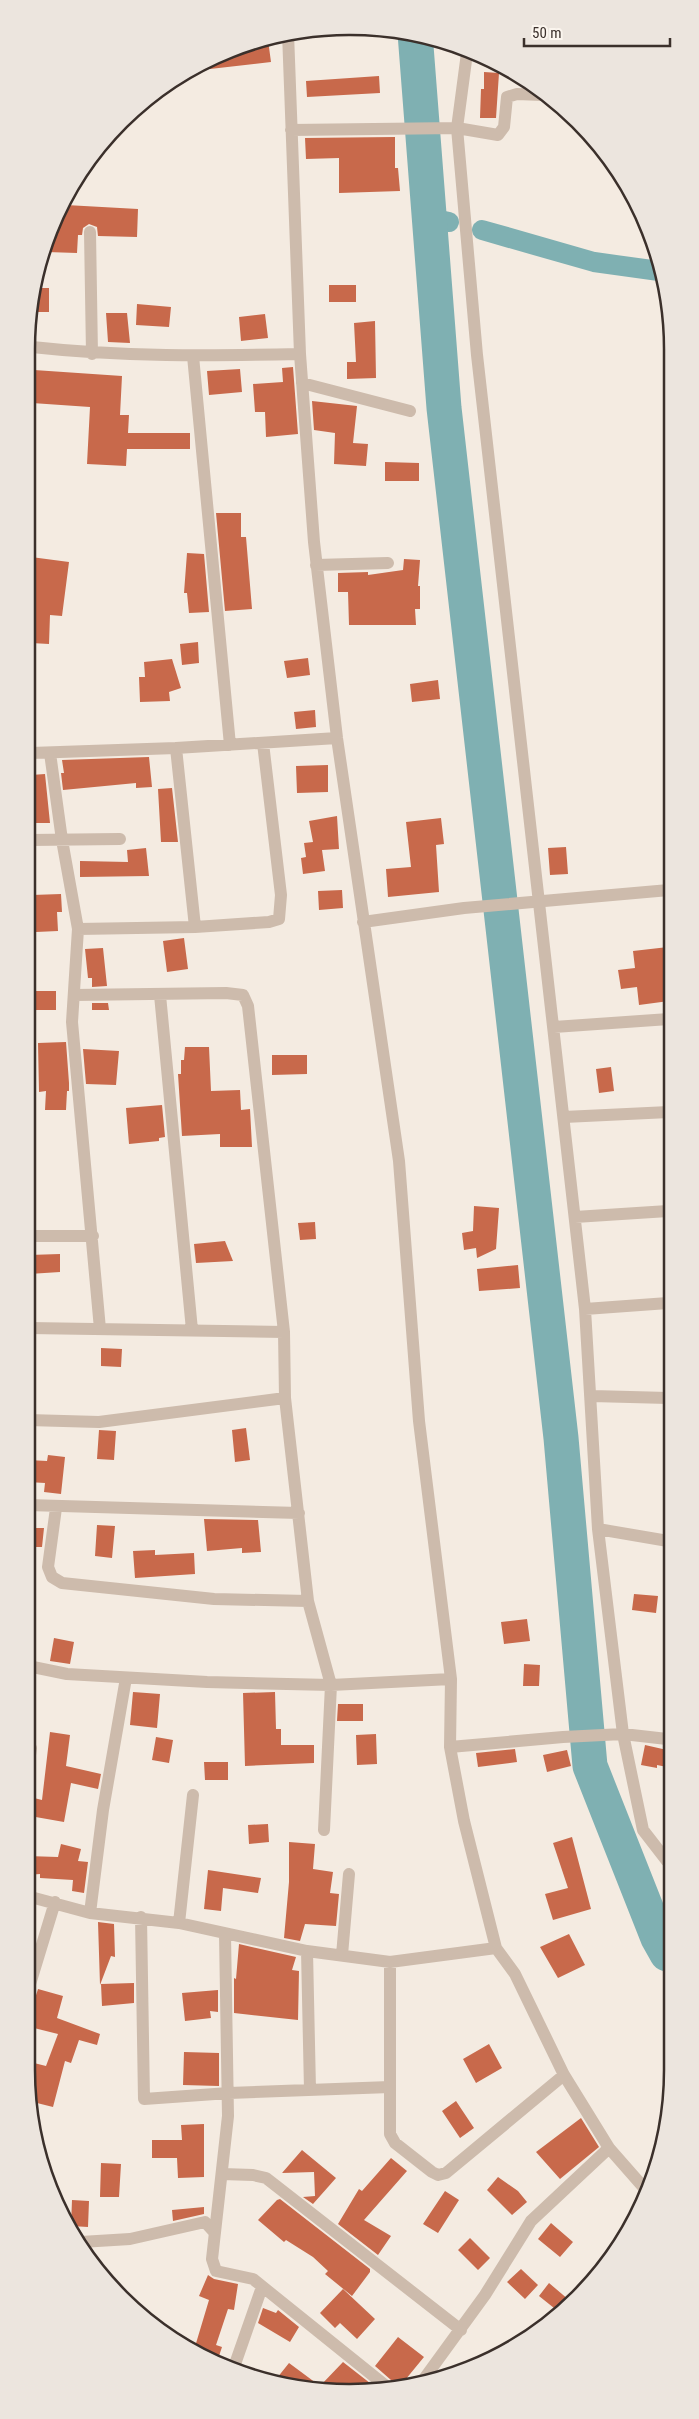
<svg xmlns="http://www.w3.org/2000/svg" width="699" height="2419" viewBox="0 0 699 2419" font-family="'Roboto Condensed',sans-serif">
  <rect width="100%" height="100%" fill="#f4ebe1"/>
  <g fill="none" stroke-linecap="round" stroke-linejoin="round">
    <path stroke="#7fb0b2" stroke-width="20" d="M430 218 449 222
      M482 230 594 262 659 271"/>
    <path stroke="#7fb0b2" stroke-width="35" d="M415 33 444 408 561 1438 590 1766 658 1938 667 1954"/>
  </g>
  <path fill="#c8694b" d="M268 40 271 62 210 69 209 65Z
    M484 72 499 73 496 118H480L481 89H484Z
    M379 76 380 93 307 97 306 81Z
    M395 137V168H398L400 191 339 193V158L306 159 305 138Z
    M66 205 138 209 137 237 98 236 97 227 89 224 83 228 82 235H78L77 253 47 252Z
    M329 285H356V302H329Z
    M32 288H49V312H32Z
    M137 304 171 307 169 327 136 325Z
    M106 313H127L130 343 108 342Z
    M265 314 268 338 241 341 239 317Z
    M375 321 376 378 347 379V362H356L354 323Z
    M293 367 298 434 266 437 265 412H255L253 384 283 382 282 368Z
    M240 369 242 392 209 395 207 371Z
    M34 370 122 376 120 415H129L128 433H190V449H127L126 466 87 464 90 407 32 403Z
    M312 401 357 406 353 443 368 444 366 466 334 464 335 433 314 430Z
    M385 462 419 463V481H385Z
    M216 513H241V537H246L252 609 225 611Z
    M187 553 204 554 209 612 189 613 187 593H184Z
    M31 557 69 562 62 616 50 615 49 644 31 643Z
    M404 559 420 560 418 586H420V609H415L416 625H349L348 592H338V573L368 572V575L403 570Z
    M198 642 199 663 182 665 180 644Z
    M308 658 310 675 287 678 284 661Z
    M172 659 181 688 169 692 170 701 140 702 139 677H145L144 662Z
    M438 680 440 699 412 702 410 684Z
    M315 710 316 727 296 729 294 712Z
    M149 757 152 787 136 788V783L63 790 61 773H64L62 760Z
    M328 765V792L297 793 296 766Z
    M45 774 50 823H31V775Z
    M172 788 178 842H161L158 789Z
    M337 816 339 849 322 850 325 871 303 874 301 858 306 857 304 843 313 842 309 821Z
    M441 818 444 844 436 845 439 892 388 897 386 869 411 867 406 822Z
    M566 847 568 874 550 875 548 848Z
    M146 848 149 876 80 877V861L128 862 127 850Z
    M342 890 343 908 319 910 318 891Z
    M61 894 62 912H57L58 931 36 932 32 895Z
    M184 938 188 969 167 972 163 941Z
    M668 947 669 1001 639 1005 637 987 621 989 618 970 635 968 633 951Z
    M103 948 107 986 92 987V978H88L85 949Z
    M30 991H56V1010H30Z
    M92 1003H108L109 1010H92Z
    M66 1042 69 1083V1091H67L66 1110H45L46 1091 39 1092 38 1043Z
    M185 1047H209L211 1091 240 1090 241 1110 250 1109 252 1147H220V1134L182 1136 178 1074H181V1060H184Z
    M83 1049 119 1051 116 1085 86 1084Z
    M272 1055H307V1074L272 1075Z
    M611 1067 614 1091 599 1093 596 1069Z
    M162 1105 165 1137 159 1138V1141L129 1144 126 1108Z
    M474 1206 499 1208 496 1249 477 1258 476 1248 464 1250 462 1233 473 1231Z
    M315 1222 316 1239 300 1240 298 1223Z
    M225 1241 233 1261 196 1263 194 1244Z
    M60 1254V1272L29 1274V1255Z
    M518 1265 520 1288 479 1291 477 1269Z
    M101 1348 122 1349 121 1367 101 1366Z
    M246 1428 250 1460 235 1462 232 1430Z
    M99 1430 116 1431 114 1460 97 1459Z
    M48 1455 65 1457 61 1494 44 1492 45 1483 28 1482V1460L47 1461Z
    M204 1519 258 1520 261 1552 242 1553V1548L207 1551Z
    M97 1525 115 1526 112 1558 95 1556Z
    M28 1528H44L42 1547H28Z
    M155 1550V1555L194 1553 195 1574 135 1578 133 1551Z
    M634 1594 658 1596 656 1613 632 1610Z
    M527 1619 530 1641 504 1644 501 1622Z
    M54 1638 74 1642 70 1664 50 1661Z
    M524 1664 540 1665 539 1686H523Z
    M133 1692 160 1694 157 1728 130 1725Z
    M275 1692 276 1729H281V1745H314V1763L245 1766 243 1693Z
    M338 1704H363V1721H337Z
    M50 1732 70 1735 66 1766 101 1774 98 1789 71 1783 64 1822 30 1816 34 1798 42 1800Z
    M376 1734 377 1764 357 1765 356 1735Z
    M156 1737 173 1740 169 1763 152 1760Z
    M645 1745 667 1750V1767L657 1765V1768L641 1765Z
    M515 1749 517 1762 478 1767 476 1753Z
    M567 1750 571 1766 547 1772 543 1755Z
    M204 1762H228V1780H205Z
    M268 1824 269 1842 249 1844 248 1825Z
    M572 1837 591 1909 553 1920 545 1894 568 1888 553 1843Z
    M289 1842 315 1844 313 1869 333 1872 330 1893 339 1894 336 1926 305 1924 300 1941 284 1938 289 1882Z
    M61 1844 81 1849 78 1861 88 1862 84 1893 72 1891 73 1880 40 1878V1874L27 1875V1856L58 1857Z
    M208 1870 261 1878 258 1893 223 1888 221 1911 204 1909Z
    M98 1922 114 1924 115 1957 111 1956 100 1985Z
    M569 1934 585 1965 558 1978 540 1947Z
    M239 1944 296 1957 292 1970 299 1971 298 2020 234 2013V1978L236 1979Z
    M134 1983V2003L102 2006 101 1984Z
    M38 1989 63 1996 57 2018 100 2034 97 2045 79 2040 71 2063 65 2061 53 2107 33 2102 26 2070V2061L46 2066 58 2034 26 2026 29 2011H31Z
    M218 1990V2012L210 2011 211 2018 185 2021 182 1993Z
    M489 2044 502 2068 476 2083 463 2059Z
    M184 2052 219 2053V2086L183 2085Z
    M456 2101 474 2128 460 2138 442 2111Z
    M581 2118 599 2147 560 2179 536 2152Z
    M204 2124V2177L178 2178 177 2158H152V2140H182L181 2125Z
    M302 2150 336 2178 313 2204 303 2197 315 2196 314 2172 282 2173Z
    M391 2158 407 2171 364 2220 391 2236 378 2255 338 2224 359 2189 362 2191Z
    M101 2163 121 2164 119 2197H100Z
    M498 2177 518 2191 527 2202 512 2215 487 2190Z
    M445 2191 459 2200 438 2233 423 2224Z
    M280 2199 370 2269V2272L352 2296 325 2274 328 2271 313 2257 286 2240 284 2242 258 2220 277 2200Z
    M72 2200 89 2201 88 2227 71 2226Z
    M204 2207V2214L173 2221 172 2210Z
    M551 2223 573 2242 560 2257 538 2239Z
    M470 2238 490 2258 478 2270 458 2250Z
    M521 2269 538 2285 525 2299 507 2282Z
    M208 2275 214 2279 238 2284 234 2310 228 2309 216 2345 222 2347 217 2362 204 2357 194 2350 209 2300 199 2296Z
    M549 2283 569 2300 559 2312 539 2296Z
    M343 2289 375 2319 357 2339 340 2323 335 2328 320 2313Z
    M263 2308 276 2313 278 2310 299 2327 290 2342 258 2323Z
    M398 2337 424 2357 401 2385 394 2386 391 2380 375 2366Z
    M343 2362 375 2387 328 2392 277 2378 289 2363 320 2386Z"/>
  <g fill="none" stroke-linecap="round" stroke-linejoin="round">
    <path stroke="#cdbbac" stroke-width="12" d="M288 33 300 354 314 542 337 738 399 1161 419 1421 451 1679 450 1747 464 1821 496 1948 515 1974 564 2075 609 2148 645 2189
      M467 53 457 128 477 355 585 1309 598 1529 623 1734 643 1830 667 1861
      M291 130 457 128 498 135 504 127 507 97 517 94 542 95
      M90 232 92 354
      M32 347C122 357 210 356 300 354
      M193 356 230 745
      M302 383 410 411
      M316 565 388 563
      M176 748 195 927
      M31 753 176 748 337 738
      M50 753 62 840 78 929 72 1022 100 1329
      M30 840 120 839
      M363 922 464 908 669 890
      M78 929 195 927 269 922 279 919 281 895 263 743
      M74 995 226 993 243 995 248 1006 284 1332 285 1398 308 1601 331 1685 324 1830
      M160 995 192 1330
      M554 1027 669 1019
      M564 1117 669 1112
      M575 1217 668 1211
      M29 1236H93
      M585 1309 668 1303
      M29 1328 284 1332
      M592 1396 668 1398
      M28 1420 99 1422 285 1398
      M28 1505 299 1513
      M56 1508 48 1567 52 1577 62 1583 214 1599 308 1601
      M598 1529 668 1541
      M28 1666 67 1674 207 1682 331 1685 451 1679
      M450 1747 563 1737 623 1734 667 1739
      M27 1776 31 1748
      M27 1896 90 1913 179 1923 307 1951 390 1962 496 1948
      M90 1913 103 1810 126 1678
      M141 1917 144 2099 229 2093 390 2087
      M179 1923 193 1795
      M225 1934 228 2116 212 2259 216 2271 253 2279 386 2386
      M307 1951 310 2090
      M342 1955 349 1874
      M390 1962V2134L395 2143 432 2172 438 2175 446 2173 564 2075
      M27 1994 55 1902
      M222 2174 253 2175 266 2178 461 2330
      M81 2242 130 2239 205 2222 215 2233
      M234 2367 262 2287
      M421 2383 485 2295 531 2221 609 2148"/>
  </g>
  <path d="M0 0H699V2419H0ZM349 35H350A314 314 0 0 1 664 349V2070A314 314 0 0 1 350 2384H349A314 314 0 0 1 35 2070V349A314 314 0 0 1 349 35Z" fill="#ece5de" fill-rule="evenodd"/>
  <path fill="none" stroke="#3b302b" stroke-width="2.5" d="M349 35H350A314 314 0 0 1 664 349V2070A314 314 0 0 1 350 2384H349A314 314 0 0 1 35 2070V349A314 314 0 0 1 349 35Z"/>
  <path d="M524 38v8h146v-8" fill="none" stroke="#3b302b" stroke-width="2.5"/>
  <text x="532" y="38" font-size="15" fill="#3b302b" stroke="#fbf5ee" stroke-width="4" paint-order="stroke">50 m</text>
</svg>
